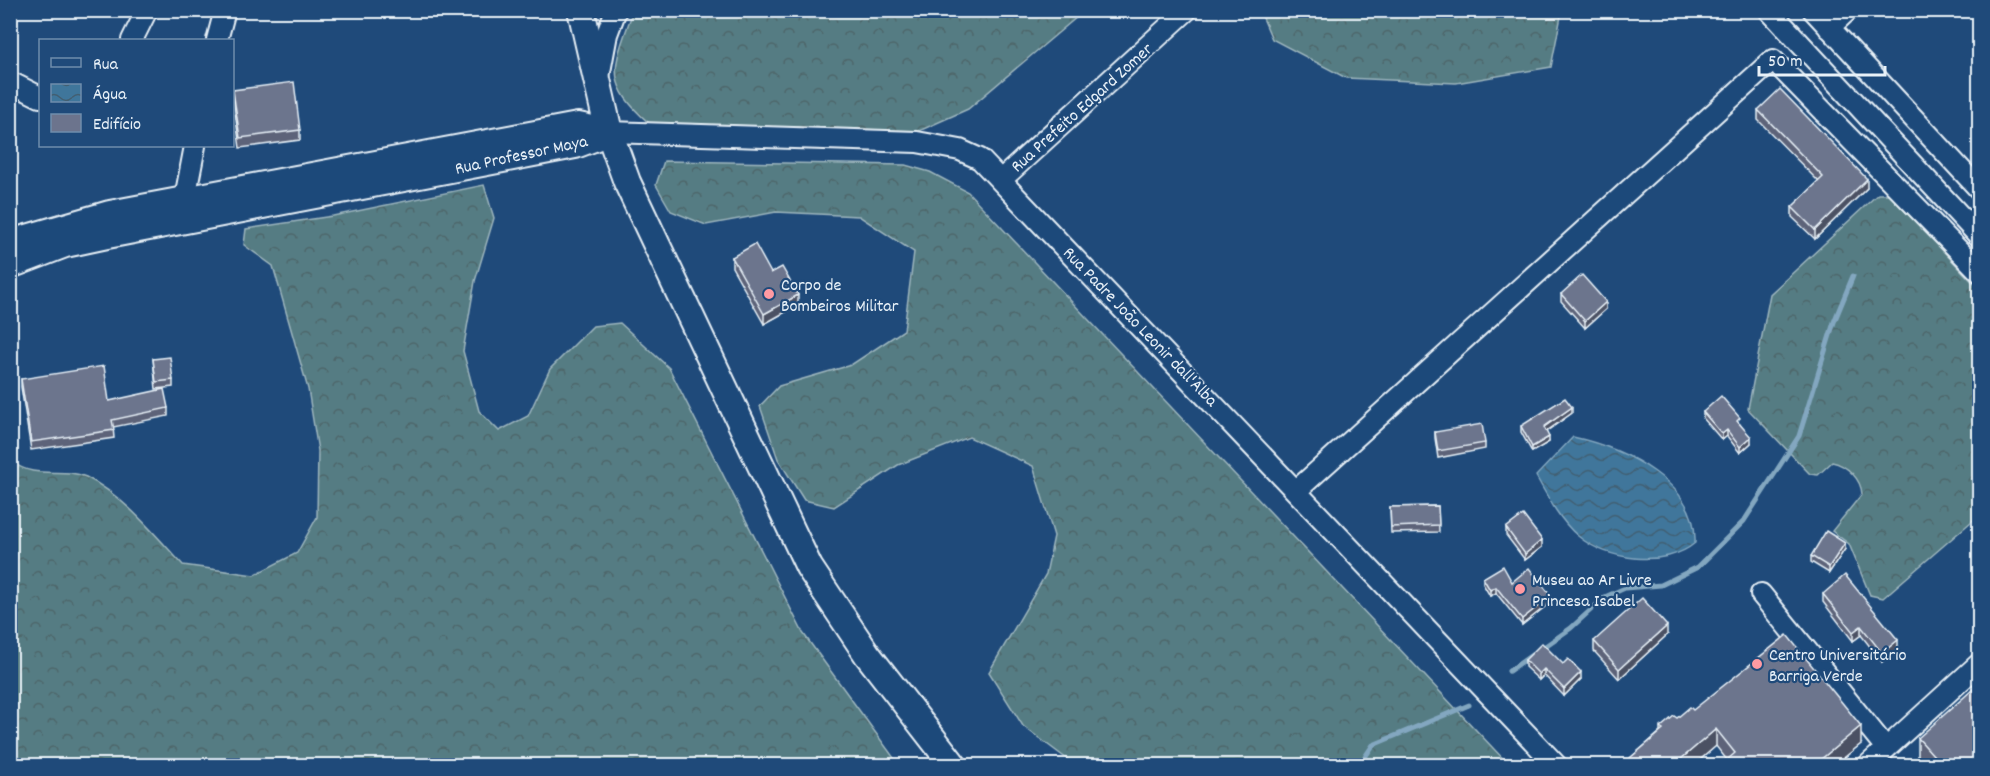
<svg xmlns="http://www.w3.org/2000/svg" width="1990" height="776" viewBox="0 0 1990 776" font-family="Dekko,sans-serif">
  <defs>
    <pattern id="forest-crowns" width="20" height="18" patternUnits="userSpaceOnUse" patternTransform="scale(1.5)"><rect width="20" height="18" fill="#547c83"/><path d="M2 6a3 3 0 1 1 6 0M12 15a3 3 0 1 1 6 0" fill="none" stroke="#4e6569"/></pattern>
    <pattern id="water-waves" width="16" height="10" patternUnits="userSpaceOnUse" patternTransform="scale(1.5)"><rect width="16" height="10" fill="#3f769b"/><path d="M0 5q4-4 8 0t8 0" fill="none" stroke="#425f72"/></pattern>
  </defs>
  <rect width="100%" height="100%" fill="#1f4a7a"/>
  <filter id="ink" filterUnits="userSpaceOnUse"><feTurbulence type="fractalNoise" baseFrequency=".0167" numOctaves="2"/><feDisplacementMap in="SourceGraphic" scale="12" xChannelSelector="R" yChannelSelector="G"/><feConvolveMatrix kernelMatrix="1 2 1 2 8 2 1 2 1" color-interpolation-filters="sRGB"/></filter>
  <g filter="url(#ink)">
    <path fill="url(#forest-crowns)" stroke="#9eb6be" stroke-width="1.5" d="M633 11V10L1084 11 968 109 919 131 649 123C601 81 615 64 633 11Z
      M1260 11V10L1562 11 1551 67 1456 83 1346 78 1272 39Z
      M664 161 905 165 930 172 968 192 1509 765H1075L1023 726 989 672 1046 574 1054 536 1033 466 969 437 898 465 834 507 804 500 778 459 760 406 779 386 851 365 904 330 914 252 859 216 776 212 706 225 671 211 656 185Z
      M484 185 494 218 475 281 463 351 479 411 499 431 528 416 550 369 593 326 620 323 669 368 803 633 899 765H11V461C36 481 62 466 86 477 124 496 155 535 183 565L254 575 297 553 317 517 318 451 308 389 273 266 244 245 246 229 333 216Z
      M1878 194H1889L1980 290 1979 515 1883 598 1870 595 1849 544 1832 531 1862 494C1861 479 1847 465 1832 462L1818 475 1810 474 1748 409 1770 294Z"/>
    <path fill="url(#water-waves)" stroke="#83a7c0" stroke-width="1.5" d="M1573 437C1623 448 1698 482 1695 543 1666 568 1607 561 1578 536 1560 521 1547 496 1536 476Z"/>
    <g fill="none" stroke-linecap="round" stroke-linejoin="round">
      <path stroke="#83a7c0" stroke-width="5" d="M1541 649 1571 628 1605 597 1625 588 1661 585 1698 567 1744 521 1799 436 1834 322 1853 276
        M1509 671 1533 654
        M1359 766 1373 745 1469 705"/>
      <g stroke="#e8f1f8" stroke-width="24">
        <path id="minor" d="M1769 10 1980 237
          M1813 10 1980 190
          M1829 28 1848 10
          M132 40 147 10
          M217 40 225 10
          M599 77 607 34 616 10
          M10 82 40 97
          M609 132 917 142 960 150 980 159 1557 766
          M1002 179 1187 10
          M187 213 185 198 195 146
          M1297 490 1773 60 1980 272
          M1761 594 1886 748
          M1867 766 1980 663"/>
      </g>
      <g stroke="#e8f1f8" stroke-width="30">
        <path id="major" d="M581 10 609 132 627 182 809 567 867 654 954 766
          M10 243 110 214 578 126 606 132
          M10 265 65 244 107 235 575 145 609 132"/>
      </g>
      <use href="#minor" stroke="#1f4a7a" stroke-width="20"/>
      <use href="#major" stroke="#1f4a7a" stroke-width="26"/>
    </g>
    <path fill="#5d6479" stroke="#e8f1f8" stroke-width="1.5" d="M233 90 300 130V140L240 148 233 99Z
      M1758 110 1867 188 1815 239 1792 217V207L1819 182 1758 120Z
      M732 257 771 273 798 305 764 324 732 267Z
      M1561 294 1606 309 1585 328 1561 301Z
      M153 359 173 380V387L156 389Z
      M21 379 109 401 168 408V416L113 427 114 438 31 450 21 387Z
      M1703 412 1740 424 1751 443 1740 453 1727 436 1722 440 1703 418Z
      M1572 413 1546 431 1549 442 1532 452 1521 432V426Z
      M1435 432 1485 443V449L1438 458 1435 438Z
      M1438 506 1439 532 1391 533 1390 507Z
      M1506 528 1542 547 1525 560 1506 535Z
      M1845 549 1829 573 1811 562V556Z
      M1483 578 1512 582 1551 602 1522 625 1496 593 1490 596 1483 584Z
      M1823 594 1898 649 1882 662 1861 635 1853 641 1823 602Z
      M1667 635 1619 679 1594 651V641Z
      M1525 660 1563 664 1581 679 1564 696 1544 675 1539 680 1525 667Z
      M1693 710 1861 744 1835 765H1727V760L1716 746 1694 765H1630V758L1660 732V728Z
      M1918 738 1980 765H1926L1918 756Z"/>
    <path fill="#4c5163" stroke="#e8f1f8" stroke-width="1.5" d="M14 15V22L10 29V23Z
      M1867 179V188L1815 239V230Z
      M798 295V305L764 324V314Z
      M1606 302V309L1585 328V321Z
      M1572 407V413L1544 433V427Z
      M1727 430V436L1722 440V434Z
      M1549 437V442L1532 452V447Z
      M1751 437V443L1740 453V447Z
      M1542 540V547L1525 560V554Z
      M1845 543V549L1829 573V567Z
      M1496 587V593L1490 596V590Z
      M1551 596V602L1522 625V619Z
      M1667 626V635L1619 679V669Z
      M1861 626V635L1853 641V632Z
      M1898 640V649L1882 662V653Z
      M1544 669V675L1539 680V674Z
      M1581 672V679L1564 696V689Z
      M1861 726V744L1835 765H1814Z
      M1716 729V746L1694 765H1674Z"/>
    <path fill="#6c748d" stroke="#e8f1f8" stroke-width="1.5" d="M10 13 14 15 10 23Z
      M294 82 300 130 240 138 233 90Z
      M1780 89 1867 179 1815 230 1792 207 1823 177 1758 110Z
      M755 244 771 273 782 267 798 295 764 314 732 257Z
      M1582 275 1606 302 1585 321 1561 294Z
      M170 357 173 380 156 382 153 359Z
      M104 366 109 401 164 389 168 408 112 420 114 430 31 442 21 379Z
      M1721 396 1740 418 1737 421 1751 437 1740 447 1727 430 1722 434 1703 412Z
      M1565 398 1572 407 1544 427 1549 437 1532 447 1521 426Z
      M1482 424 1485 443 1438 451 1435 432Z
      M1438 506 1439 525 1391 527 1390 507Z
      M1523 515 1542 540 1525 554 1506 528Z
      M1826 531 1845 543 1829 567 1811 556Z
      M1503 566 1512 582 1529 568 1551 596 1522 619 1496 587 1490 590 1483 578Z
      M1845 575 1898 640 1882 653 1861 626 1853 632 1823 594Z
      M1642 598 1667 626 1619 669 1594 641Z
      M1787 635 1861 726 1814 765H1731L1727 760 1735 753 1716 729 1674 765H1636L1630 758 1663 730 1660 728 1674 716 1677 718 1690 707 1693 710Z
      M1542 643 1563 664 1568 659 1581 672 1564 689 1544 669 1539 674 1525 660Z
      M1980 683V765H1942L1918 738Z
      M1893 761 1898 765H1888Z"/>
  </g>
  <g fill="#ff9aa2" stroke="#1f4a7a" stroke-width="2">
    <circle cx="769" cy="294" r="6"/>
    <circle cx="1520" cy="589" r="6"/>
    <circle cx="1757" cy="664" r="6"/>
  </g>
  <g text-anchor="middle" stroke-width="4.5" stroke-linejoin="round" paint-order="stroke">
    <g font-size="18" fill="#e8f1f8" stroke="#1f4a7a">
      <text transform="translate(1081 107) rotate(-42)" y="6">Rua Prefeito Edgard Zomer</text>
      <text transform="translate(521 154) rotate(-12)" y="6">Rua Professor Maya</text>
      <text transform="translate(1141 326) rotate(46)" y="6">Rua Padre João Leonir dall'Alba</text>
    </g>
    <g font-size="18" fill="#e8f1f8" stroke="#1f4a7a" text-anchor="start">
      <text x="781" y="290">Corpo de<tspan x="781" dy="21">Bombeiros Militar</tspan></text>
      <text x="1532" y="585">Museu ao Ar Livre<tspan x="1532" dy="21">Princesa Isabel</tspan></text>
      <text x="1769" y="660">Centro Universitário<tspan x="1769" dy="21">Barriga Verde</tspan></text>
    </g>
  </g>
  <rect width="1990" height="776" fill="none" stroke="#1f4a7a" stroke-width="36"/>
  <rect x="18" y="18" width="1954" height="740" fill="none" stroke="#e8f1f8" stroke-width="2" filter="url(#ink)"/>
  <rect x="39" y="39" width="195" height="108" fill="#1f4a7a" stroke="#6f8dac" stroke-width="1.5"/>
  <rect x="51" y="58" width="30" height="9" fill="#1f4a7a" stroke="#6f8dac" stroke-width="1.5"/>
  <text x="93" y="69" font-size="18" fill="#e8f1f8">Rua</text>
  <rect x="51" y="84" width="30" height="18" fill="url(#water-waves)" stroke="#6f8dac" stroke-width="1.5"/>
  <text x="93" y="99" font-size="18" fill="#e8f1f8">Água</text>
  <rect x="51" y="114" width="30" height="18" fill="#6c748d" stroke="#6f8dac" stroke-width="1.5"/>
  <text x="93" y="129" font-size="18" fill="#e8f1f8">Edifício</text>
  <path d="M1759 66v9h126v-9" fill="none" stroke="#e8f1f8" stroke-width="3"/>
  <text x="1768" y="66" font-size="18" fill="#e8f1f8" stroke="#1f4a7a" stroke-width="4.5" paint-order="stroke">50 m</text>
</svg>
